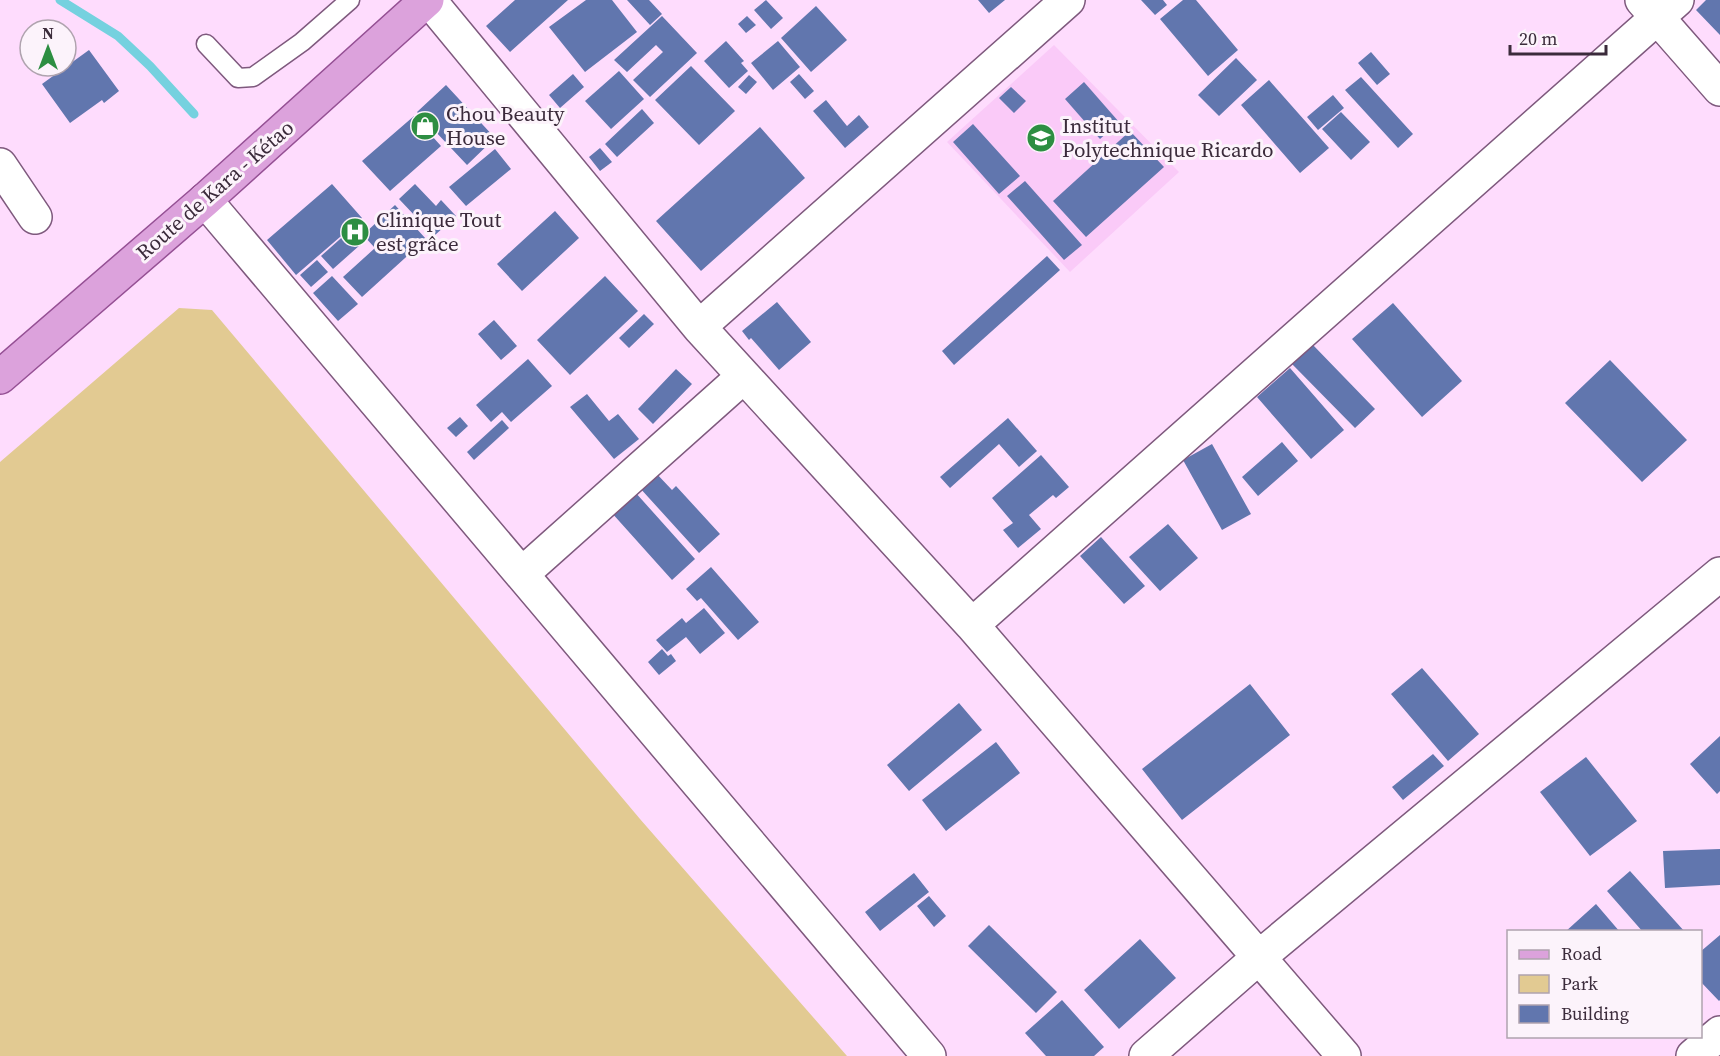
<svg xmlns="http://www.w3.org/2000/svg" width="1720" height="1056" viewBox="0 0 1720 1056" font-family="'Source Serif 4',serif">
  <rect width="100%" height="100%" fill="#fedcfd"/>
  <path fill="#facaf8" d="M1054 45 1179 172 1070 272 947 142Z"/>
  <path fill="#e2ca92" d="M179 308 212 310 640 819 847 1056H0V462Z"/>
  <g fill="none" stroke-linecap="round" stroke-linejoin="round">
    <path stroke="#75d1df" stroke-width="9" d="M60 0 118 36 150 66 194 114"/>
  </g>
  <path fill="#6176ae" d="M515 0H568L510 52 486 26Z
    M586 0H612L637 32 585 72 549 27Z
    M627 0H649L662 14 650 25Z
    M766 0 783 18 771 29 754 10Z
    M978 0H1005L989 13Z
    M1141 0H1163L1167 5 1155 15Z
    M1183 0H1196L1238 50 1208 76 1160 19Z
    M1706 0H1720V35L1696 10Z
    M816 6 847 40 811 72 781 38Z
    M662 16 697 53 650 97 633 80 663 52 656 45 627 72 614 60Z
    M747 16 756 25 746 33 738 24Z
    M726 41 744 61 741 63 748 71 729 88 704 61Z
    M778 41 800 67 773 90 751 63Z
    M89 50 119 91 104 103 102 100 70 123 42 84Z
    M1371 52 1390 74 1377 85 1358 63Z
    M1236 58 1257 80 1219 116 1198 95Z
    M691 66 735 111 699 145 655 100Z
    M619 71 644 99 611 129 585 101Z
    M573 74 584 87 560 108 549 95Z
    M799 74 814 91 805 99 790 82Z
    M749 75 757 82 746 94 738 87Z
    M1361 77 1413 134 1398 148 1345 90Z
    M1269 80 1329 148 1300 173 1241 105Z
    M1084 82 1119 122 1100 139 1065 99Z
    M446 85 495 138 467 165 417 112Z
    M1011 87 1026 101 1014 113 999 98Z
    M1333 95 1344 108 1318 130 1307 117Z
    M826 100 847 126 859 115 869 127 845 148 813 111Z
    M642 109 654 123 617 157 605 144Z
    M1341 112 1370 142 1351 160 1322 129Z
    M414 116 441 146 390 191 362 161Z
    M973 124 1020 176 999 194 953 142Z
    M760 127 805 178 701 271 656 221Z
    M1130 131 1164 167 1086 237 1053 201Z
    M600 148 612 162 600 171 589 157Z
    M495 149 511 169 466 206 449 187Z
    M1025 181 1082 245 1064 260 1007 196Z
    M332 184 362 218 296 275 267 240Z
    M415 184 436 206 441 200 456 216 434 236 399 199Z
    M395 205 426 239 362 297 343 277 375 248 363 235Z
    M555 211 579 238 522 291 497 264Z
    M348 232 360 245 333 269 321 256Z
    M1047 256 1060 270 954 365 942 351Z
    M317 260 328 272 311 287 300 275Z
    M332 276 358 304 338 321 313 293Z
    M605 276 638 311 570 375 537 340Z
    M777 302 811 342 779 370 751 338 749 340 742 331Z
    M1393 303 1462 381 1422 417 1352 339Z
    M644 314 654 324 629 348 619 338Z
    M494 320 517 346 501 360 478 334Z
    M1312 344 1375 409 1355 428 1292 364Z
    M528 359 552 386 511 422 502 412 491 422 476 405Z
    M1610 360 1687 440 1642 482 1565 403Z
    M1290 368 1344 430 1311 459 1257 397Z
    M676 369 692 384 653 424 638 409Z
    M587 394 609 421 618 414 639 439 614 459 570 407Z
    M460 417 468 426 456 437 447 428Z
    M1008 418 1037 451 1019 467 999 444 950 488 940 477Z
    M502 420 509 428 474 460 467 452Z
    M1282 442 1298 461 1258 496 1242 477Z
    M1212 444 1251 514 1222 530 1183 460Z
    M1041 455 1069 487 1056 498 1053 495 1029 515 1041 529 1018 548 1003 530 1013 523 992 498Z
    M655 472 672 490 676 486 720 534 699 553 639 487Z
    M635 492 695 559 672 580 611 512Z
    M1168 524 1198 558 1160 591 1129 557Z
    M1101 537 1145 586 1124 604 1080 556Z
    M711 567 759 622 738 640 701 598 697 601 686 589Z
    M704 608 725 633 700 654 686 637 667 652 656 640 682 618 686 623Z
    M662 649 668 656 671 654 676 661 659 675 648 662Z
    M1422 668 1479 734 1448 761 1391 694Z
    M1250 684 1290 735 1182 820 1142 769Z
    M959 703 982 730 909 791 887 765Z
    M1720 736V791L1717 794 1690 764Z
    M996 742 1020 773 946 831 922 800Z
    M1433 754 1444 766 1403 800 1392 787Z
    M1586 757 1637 821 1590 856 1540 792Z
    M1720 849V885L1665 888 1663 851Z
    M1630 871 1685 932H1643L1607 891Z
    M914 873 929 892 880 931 865 912Z
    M929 896 946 916 934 927 917 906Z
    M1596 904 1620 932H1565Z
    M989 925 1057 992 1036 1013 968 946Z
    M1720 935V1000L1719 1001 1700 981V952Z
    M1140 939 1176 978 1119 1029 1084 990Z
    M1062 1000 1104 1047 1094 1056H1046L1025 1033Z"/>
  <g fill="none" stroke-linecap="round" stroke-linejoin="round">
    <g stroke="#7e597d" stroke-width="21">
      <path id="lane" d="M206 44 238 78 253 77 302 42 350 0"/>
    </g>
    <g stroke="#7e597d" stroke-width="36">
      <path id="street" d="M429 0 699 327 972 625 1344 1056
        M1642 0 1720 89
        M0 165 35 217
        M205 200 929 1056
        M699 327 1068 0
        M522 574 744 376
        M972 625 1677 0
        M1146 1056 1258 958 1720 574
        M1693 1056 1720 1033"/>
    </g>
    <g stroke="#955094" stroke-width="36">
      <path id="primary" d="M0 377 205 200 427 0"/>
    </g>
    <use href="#lane" stroke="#fff" stroke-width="18"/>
    <use href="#street" stroke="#fff" stroke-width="33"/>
    <use href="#primary" stroke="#dca2dc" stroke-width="33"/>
  </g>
  <defs>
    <g id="shop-disc" transform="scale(1.5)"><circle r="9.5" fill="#2d8e42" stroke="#fcf3fb"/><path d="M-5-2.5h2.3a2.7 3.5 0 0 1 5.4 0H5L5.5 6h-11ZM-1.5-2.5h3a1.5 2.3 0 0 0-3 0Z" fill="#fff"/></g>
    <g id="school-disc" transform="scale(1.5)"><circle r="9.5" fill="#2d8e42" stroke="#fcf3fb"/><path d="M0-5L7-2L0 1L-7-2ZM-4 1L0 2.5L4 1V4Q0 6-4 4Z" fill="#fff"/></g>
    <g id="hospital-disc" transform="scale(1.5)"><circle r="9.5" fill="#2d8e42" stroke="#fcf3fb"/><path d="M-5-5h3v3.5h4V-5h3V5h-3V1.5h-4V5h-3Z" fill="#fff"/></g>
  </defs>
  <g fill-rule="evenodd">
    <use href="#shop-disc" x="425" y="126"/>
    <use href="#school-disc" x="1041" y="138"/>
    <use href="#hospital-disc" x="355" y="232"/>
  </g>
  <g text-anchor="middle" stroke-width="6" stroke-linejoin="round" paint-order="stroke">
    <g font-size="21" fill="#3b2b3b" stroke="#fcf3fb" text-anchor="start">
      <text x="446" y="121">Chou Beauty<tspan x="446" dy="24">House</tspan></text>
      <text x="1062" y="133">Institut<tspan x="1062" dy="24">Polytechnique Ricardo</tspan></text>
      <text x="376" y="227">Clinique Tout<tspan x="376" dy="24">est grâce</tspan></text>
    </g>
    <g font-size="21" fill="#3b2b3b" stroke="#fcf3fb">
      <text transform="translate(215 190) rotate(-41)" y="7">Route de Kara - Kétao</text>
    </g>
  </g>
  <rect x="1507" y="930" width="195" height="108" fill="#fcf3fb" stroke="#afa3ae" stroke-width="1.5"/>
  <rect x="1519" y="950" width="30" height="9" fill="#dca2dc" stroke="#afa3ae" stroke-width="1.5"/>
  <text x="1561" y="960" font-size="18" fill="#3b2b3b">Road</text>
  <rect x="1519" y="975" width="30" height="18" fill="#e2ca92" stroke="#afa3ae" stroke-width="1.5"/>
  <text x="1561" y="990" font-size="18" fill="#3b2b3b">Park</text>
  <rect x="1519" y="1005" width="30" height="18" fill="#6176ae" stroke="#afa3ae" stroke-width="1.5"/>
  <text x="1561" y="1020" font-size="18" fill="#3b2b3b">Building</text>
  <g transform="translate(48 48)"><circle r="28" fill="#fcf3fb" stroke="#afa3ae" stroke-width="1.5"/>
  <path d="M0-4.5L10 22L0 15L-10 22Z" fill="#2d8e42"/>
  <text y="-9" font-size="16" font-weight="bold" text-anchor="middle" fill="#3b2b3b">N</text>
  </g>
  <path d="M1510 45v9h96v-9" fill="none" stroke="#3b2b3b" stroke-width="3"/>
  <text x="1519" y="45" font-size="18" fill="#3b2b3b" stroke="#fcf3fb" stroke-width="4.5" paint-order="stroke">20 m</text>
</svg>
